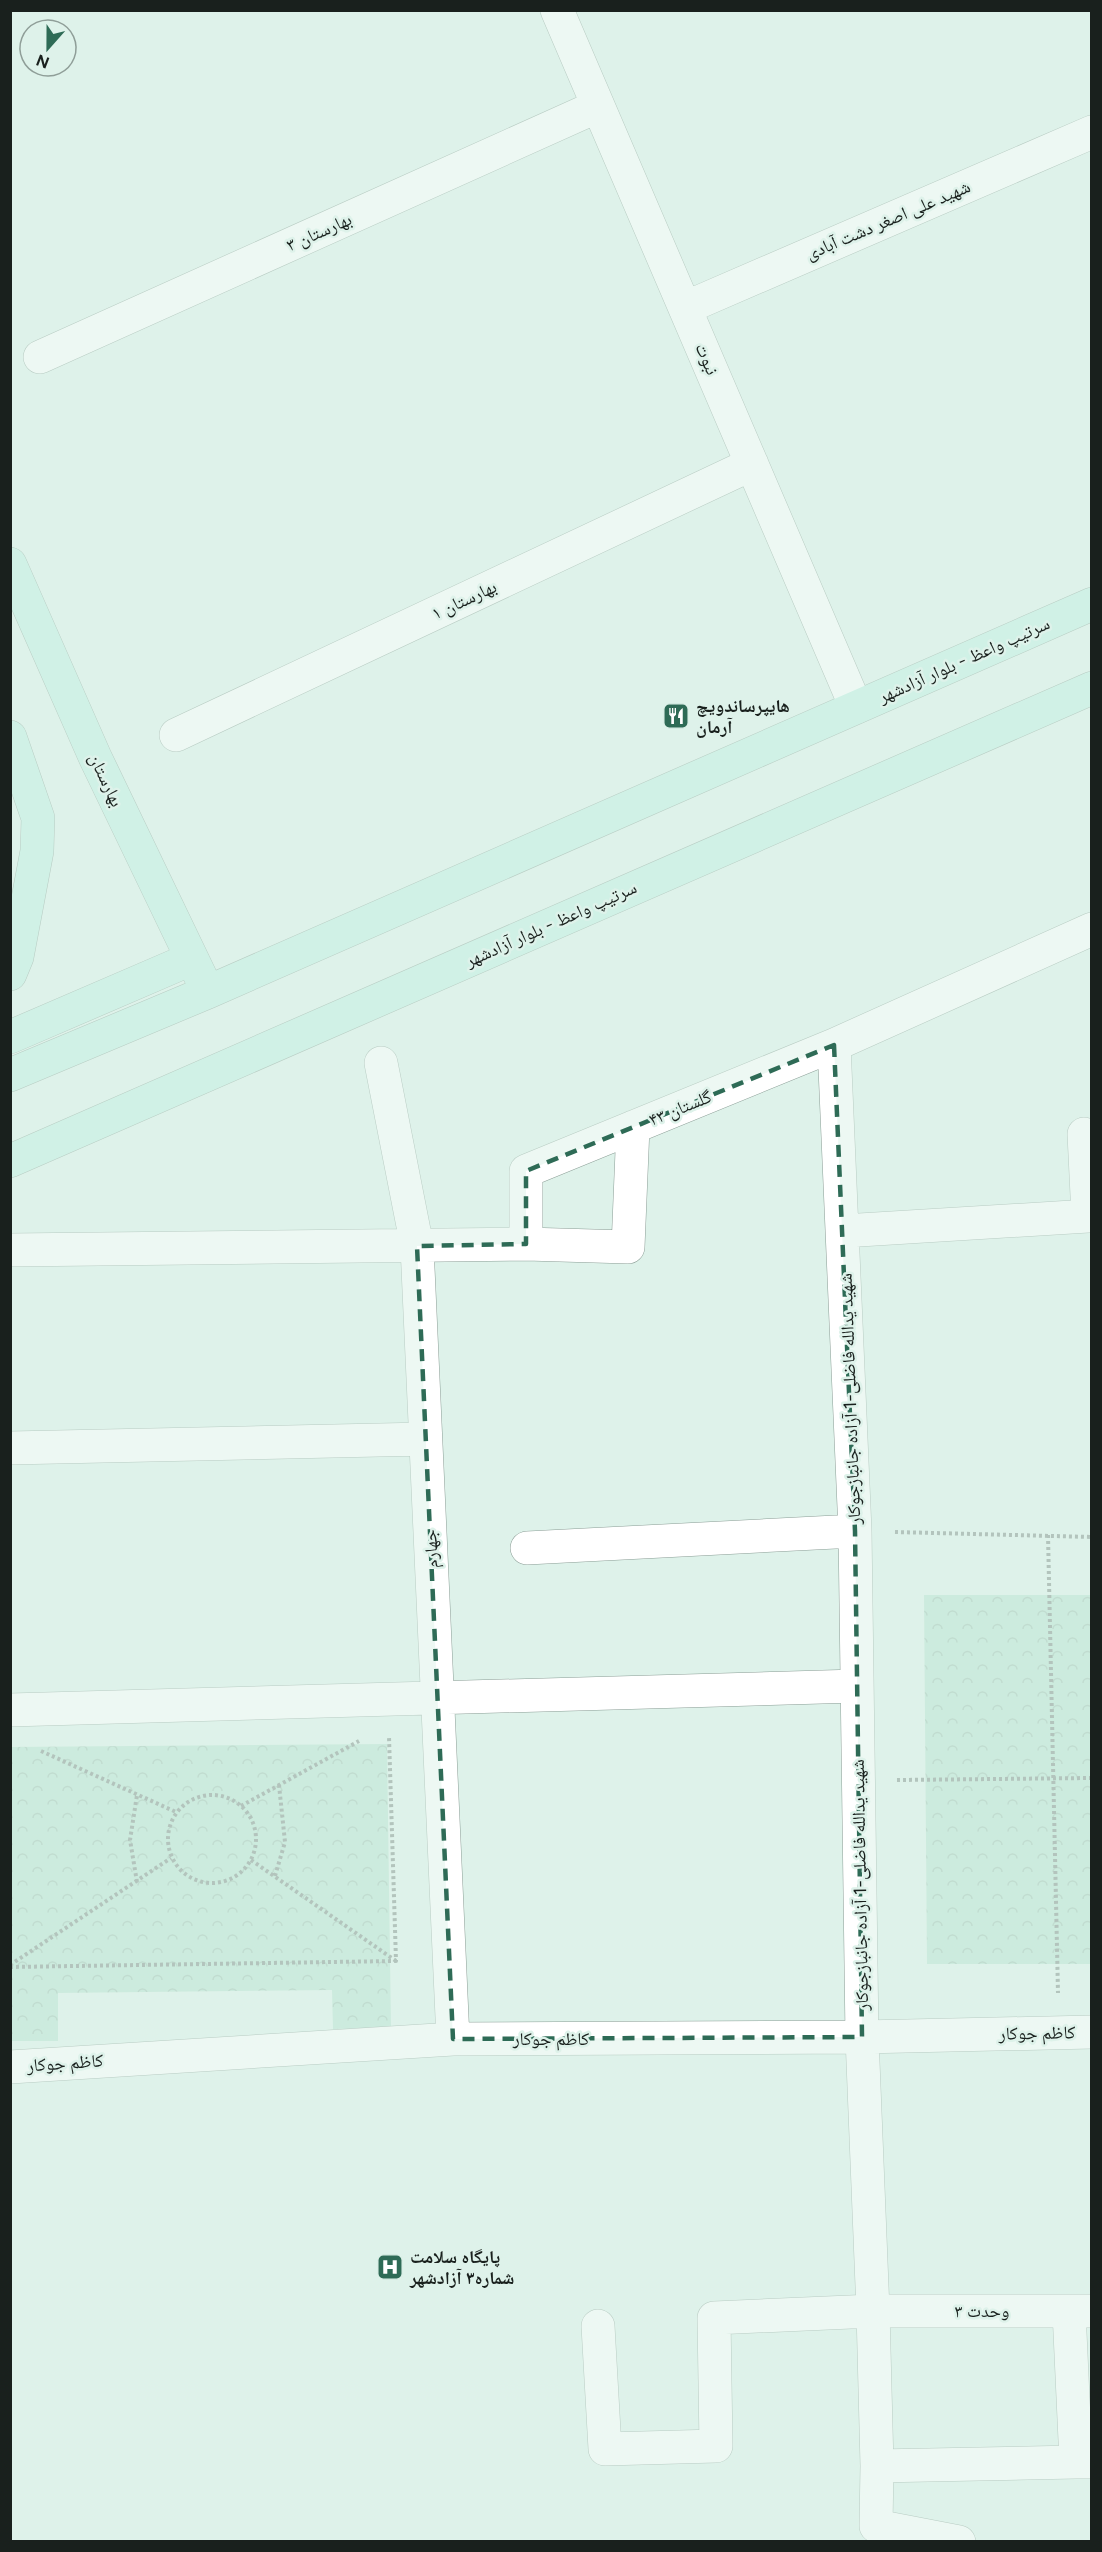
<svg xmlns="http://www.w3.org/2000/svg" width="1102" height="2552" viewBox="0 0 1102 2552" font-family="Figtree,'Noto Naskh Arabic',sans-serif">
  <defs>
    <pattern id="park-crowns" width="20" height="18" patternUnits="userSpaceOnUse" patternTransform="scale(1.5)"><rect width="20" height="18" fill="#b7e2d0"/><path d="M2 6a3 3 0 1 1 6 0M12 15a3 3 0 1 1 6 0" fill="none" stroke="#9dc2b2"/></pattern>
  </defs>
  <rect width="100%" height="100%" fill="#def2ea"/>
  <path fill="url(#park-crowns)" d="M924 1595H1091V1964H927Z
    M387 1744 391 2028 333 2029 332 1990 58 1993V2041H11L10 1747Z"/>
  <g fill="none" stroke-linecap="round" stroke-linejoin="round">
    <g stroke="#8b9e96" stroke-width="34">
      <path id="street" d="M557 10 856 707
        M685 308 1092 132
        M40 357 598 106
        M176 735 752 464
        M381 1063 417 1246 453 2039
        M633 1127 628 1247 526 1244V1171L834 1045
        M843 1231 1088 1216 1084 1134
        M10 1250 526 1244
        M10 1448 425 1439
        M527 1548 855 1531
        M10 1710 857 1686
        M10 2067 453 2039 862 2037 1092 2032
        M1069 2311 1076 2462H1092
        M598 2326 605 2449 716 2446 714 2318 873 2311H1092
        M877 2466 1076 2462
        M959 2542 876 2526 877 2466 873 2311 862 2037 855 1531 834 1045 1092 929"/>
    </g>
    <g stroke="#8b9e96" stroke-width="34">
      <path id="secondary" d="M10 564 95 757 208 992
        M10 737 38 818 37 851 17 957 10 974
        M10 1037 191 959
        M10 1075 208 992 1092 604
        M10 1161 1092 688"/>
    </g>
    <path stroke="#7f8d87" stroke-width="4" stroke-dasharray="3 3" stroke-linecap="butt" d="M895 1532 1092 1537
      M1048 1535 1058 1993
      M41 1751 176 1812
      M897 1780 1092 1778
      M168 1839a44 44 0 1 1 88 0a44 44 0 1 1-88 0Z
      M241 1806 359 1741
      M251 1860 396 1961
      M275 1876 285 1842 279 1785
      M137 1882 130 1840 137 1795
      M10 1965 171 1858
      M10 1967 396 1961 389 1737"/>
    <use href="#street" stroke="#fff" stroke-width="33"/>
    <use href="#secondary" stroke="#bef0e2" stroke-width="33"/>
  </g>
  <path d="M0 0H1102V2552H0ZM834 1045 855 1531 862 2037 453 2039 417 1246 526 1244V1171Z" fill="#def2ea" fill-opacity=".55" fill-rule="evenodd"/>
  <path fill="none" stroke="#2e6b56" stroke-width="4.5" stroke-dasharray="12 8" stroke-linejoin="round" d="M834 1045 855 1531 862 2037 453 2039 417 1246 526 1244V1171Z"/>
  <defs>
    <g id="restaurant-square" transform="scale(1.35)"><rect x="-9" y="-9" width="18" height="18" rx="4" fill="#2e6b56" stroke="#def2ea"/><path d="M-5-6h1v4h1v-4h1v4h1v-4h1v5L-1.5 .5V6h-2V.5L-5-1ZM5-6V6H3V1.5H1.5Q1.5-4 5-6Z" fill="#fff"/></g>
    <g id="hospital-square" transform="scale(1.35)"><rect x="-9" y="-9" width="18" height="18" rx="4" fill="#2e6b56" stroke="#def2ea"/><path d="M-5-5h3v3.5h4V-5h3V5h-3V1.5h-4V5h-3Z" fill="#fff"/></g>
  </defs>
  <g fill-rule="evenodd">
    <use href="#restaurant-square" x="676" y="716"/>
    <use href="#hospital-square" x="390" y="2267"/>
  </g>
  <g text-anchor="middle" stroke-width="5" stroke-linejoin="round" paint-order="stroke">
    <g font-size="18" fill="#19201d" stroke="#def2ea">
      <text transform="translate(888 220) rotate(-23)" y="6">شهید علی اصغر دشت آبادی</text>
      <text transform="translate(319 232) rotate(-24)" y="6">بهارستان ۳</text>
      <text transform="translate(707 359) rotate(67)" y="6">نبوت</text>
      <text transform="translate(464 600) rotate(-25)" y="6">بهارستان ۱</text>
      <text transform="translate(964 660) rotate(-24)" y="6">سرتیپ واعظ - بلوار آزادشهر</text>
      <text transform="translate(106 780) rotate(65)" y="6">بهارستان</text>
      <text transform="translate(551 924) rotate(-24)" y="6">سرتیپ واعظ - بلوار آزادشهر</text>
      <text transform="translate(680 1108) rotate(-22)" y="6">گلستان ۴۳</text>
      <text transform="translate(850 1399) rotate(-92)" y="6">شهید یدالله فاضلی-1 آزاده جانبازجوکار</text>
      <text transform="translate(431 1549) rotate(-93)" y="6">جهارم</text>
      <text transform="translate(860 1885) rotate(-91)" y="6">شهید یدالله فاضلی-1 آزاده جانبازجوکار</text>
      <text transform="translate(1037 2033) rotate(-1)" y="6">کاظم جوکار</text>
      <text x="551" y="2045">کاظم جوکار</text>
      <text transform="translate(65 2063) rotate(-4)" y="6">کاظم جوکار</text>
      <text x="982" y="2317">وحدت ۳</text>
    </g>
    <g font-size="18" font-weight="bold" fill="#19201d" stroke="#def2ea" text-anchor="start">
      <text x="696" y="712">هایپرساندویچ<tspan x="696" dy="21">آرمان</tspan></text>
      <text x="410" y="2263">پایگاه سلامت<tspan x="410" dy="21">شماره۳ آزادشهر</tspan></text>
    </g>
  </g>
  <rect width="1102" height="2552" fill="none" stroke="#19201d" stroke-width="24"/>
  <g transform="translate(48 48) rotate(201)"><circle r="28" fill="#def2ea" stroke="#8f9e98" stroke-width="1.5"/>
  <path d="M0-4.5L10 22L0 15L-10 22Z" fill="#2e6b56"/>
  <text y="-9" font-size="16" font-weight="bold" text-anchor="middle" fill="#19201d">N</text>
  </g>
</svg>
